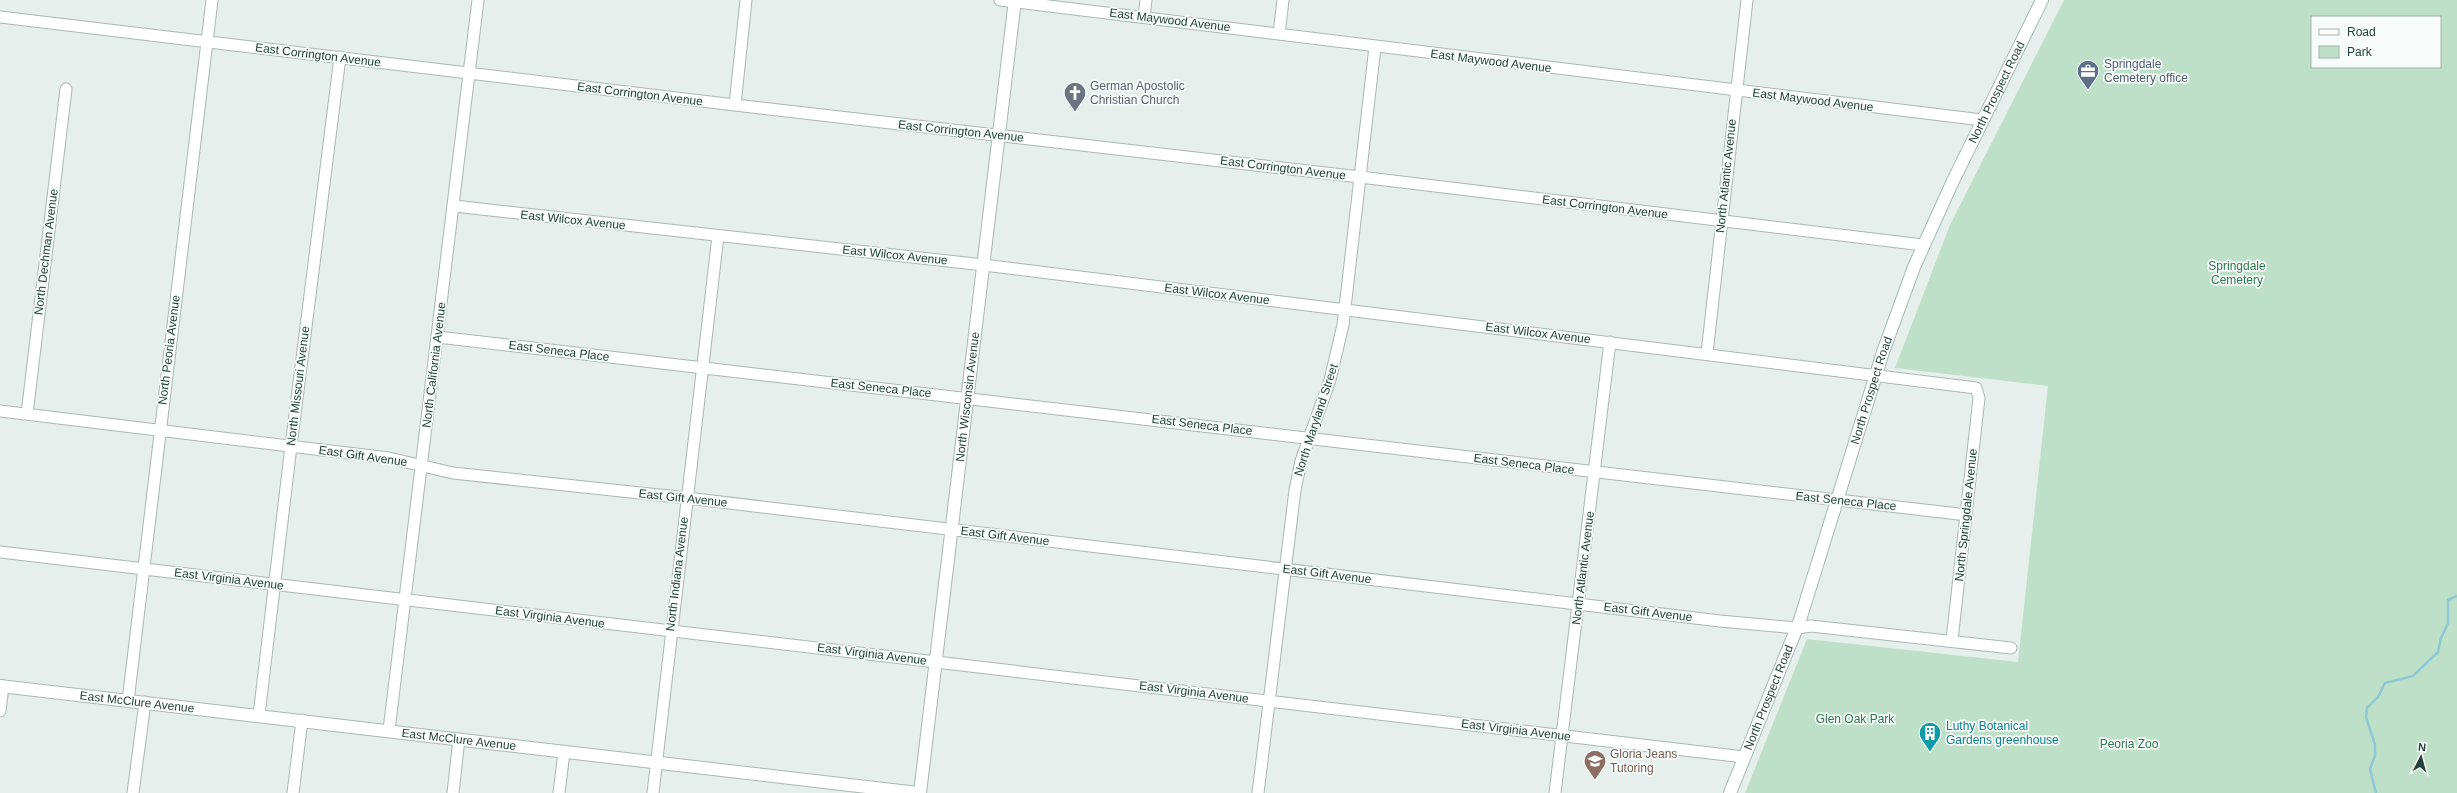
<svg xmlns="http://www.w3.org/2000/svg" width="2457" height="793" viewBox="0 0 2457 793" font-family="Helvetica,sans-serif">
  <rect width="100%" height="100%" fill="#e6efeb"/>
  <path fill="#bfe0c8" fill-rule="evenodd" d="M2064 0H2457V793H1745L1807 639 2018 662 2048 386 1895 368 1950 225ZM2312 17H2440V67H2312Z"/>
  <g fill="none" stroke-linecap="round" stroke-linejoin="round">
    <path stroke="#8ec9d4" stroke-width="2.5" d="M2376 793 2370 769 2375 756V745L2366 717 2367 708 2378 697 2385 683 2413 676 2438 652 2441 638 2448 623V600L2457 596"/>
    <g stroke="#a8b8b2" stroke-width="13">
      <path id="minor" d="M1000 0 1982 120
        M0 17 735 105 1360 177 1923 245
        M1144 17 1146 0
        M1279 34 1283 0
        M735 105 746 0
        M454 206 984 265 1976 388 1979 398 1952 640
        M438 337 1967 515
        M1707 353 1747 0
        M0 411 389 458 453 473 687 498 1720 621 1797 628 1811 626 2011 648
        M27 414 66 89
        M0 552 1744 757
        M128 701 212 0
        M0 711 3 686
        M259 715 291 446 340 57
        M389 730 478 0
        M133 793 145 702
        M293 793 302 720
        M453 793 459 739
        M559 793 564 752
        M653 793 718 236
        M1258 793 1295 490 1301 461 1330 380 1343 325 1375 47
        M1555 793 1610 342"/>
    </g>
    <g stroke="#a8b8b2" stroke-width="14">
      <g id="tertiary">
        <path id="s1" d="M0 686 918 793"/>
        <path id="s2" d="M920 793 1015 0"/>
      </g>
    </g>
    <g stroke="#a4bbb3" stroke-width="14">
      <g id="secondary">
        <path id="s3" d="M1730 793 1800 620 1883 352 1914 267 1952 183 2042 0"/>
      </g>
    </g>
    <use href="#minor" stroke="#fff" stroke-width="11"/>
    <use href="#tertiary" stroke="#fff" stroke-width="12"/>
    <use href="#secondary" stroke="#fff" stroke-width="12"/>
  </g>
  <defs>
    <g id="office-pin" transform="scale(1.15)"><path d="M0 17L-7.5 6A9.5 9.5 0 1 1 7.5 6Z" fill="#5c6f8a" stroke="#f7fbf9"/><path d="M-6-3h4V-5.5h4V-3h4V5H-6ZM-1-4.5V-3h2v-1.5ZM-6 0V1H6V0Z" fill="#fff"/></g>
    <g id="church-pin" transform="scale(1.15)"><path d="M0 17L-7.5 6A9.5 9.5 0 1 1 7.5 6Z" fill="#6b7280" stroke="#f7fbf9"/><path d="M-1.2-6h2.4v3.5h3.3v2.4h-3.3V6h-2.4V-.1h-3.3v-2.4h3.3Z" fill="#fff"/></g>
    <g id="building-pin" transform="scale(1.15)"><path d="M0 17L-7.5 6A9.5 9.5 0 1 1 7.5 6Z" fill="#0f9aa8" stroke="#f7fbf9"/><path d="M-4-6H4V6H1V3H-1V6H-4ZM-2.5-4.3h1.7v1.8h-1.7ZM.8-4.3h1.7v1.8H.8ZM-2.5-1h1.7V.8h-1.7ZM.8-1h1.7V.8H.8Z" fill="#fff"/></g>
    <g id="school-pin" transform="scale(1.15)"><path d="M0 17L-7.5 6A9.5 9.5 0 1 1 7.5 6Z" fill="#8d6e63" stroke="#f7fbf9"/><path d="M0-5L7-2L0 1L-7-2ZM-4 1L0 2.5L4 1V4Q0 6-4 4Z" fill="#fff"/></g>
  </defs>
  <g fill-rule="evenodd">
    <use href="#office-pin" x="2088" y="71"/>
    <use href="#church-pin" x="1075" y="93"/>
    <use href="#building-pin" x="1930" y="733"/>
    <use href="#school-pin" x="1595" y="761"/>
  </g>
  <g text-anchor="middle" stroke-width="3.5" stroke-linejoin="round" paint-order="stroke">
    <g font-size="12" fill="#24423a" stroke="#f7fbf9">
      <text transform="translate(1170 20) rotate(7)" y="4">East Maywood Avenue</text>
      <text transform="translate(318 55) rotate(7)" y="4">East Corrington Avenue</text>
      <text transform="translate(1491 61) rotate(7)" y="4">East Maywood Avenue</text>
      <text dy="4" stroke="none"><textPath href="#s3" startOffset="751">North Prospect Road</textPath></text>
      <text transform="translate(640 94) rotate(7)" y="4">East Corrington Avenue</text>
      <text transform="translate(1813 100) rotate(7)" y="4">East Maywood Avenue</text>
      <text transform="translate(961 131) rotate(6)" y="4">East Corrington Avenue</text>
      <text transform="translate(1283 168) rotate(7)" y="4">East Corrington Avenue</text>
      <text transform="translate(1726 176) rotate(-84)" y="4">North Atlantic Avenue</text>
      <text transform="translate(1605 207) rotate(7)" y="4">East Corrington Avenue</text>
      <text transform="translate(573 220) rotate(6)" y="4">East Wilcox Avenue</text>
      <text transform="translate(46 252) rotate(-83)" y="4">North Dechman Avenue</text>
      <text transform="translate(895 255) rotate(6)" y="4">East Wilcox Avenue</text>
      <text transform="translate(1217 294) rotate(7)" y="4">East Wilcox Avenue</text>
      <text transform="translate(1538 333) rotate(7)" y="4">East Wilcox Avenue</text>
      <text transform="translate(169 350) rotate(-83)" y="4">North Peoria Avenue</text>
      <text transform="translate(559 351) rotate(7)" y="4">East Seneca Place</text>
      <text transform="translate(434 365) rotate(-83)" y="4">North California Avenue</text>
      <text transform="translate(298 386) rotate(-83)" y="4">North Missouri Avenue</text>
      <text transform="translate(881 388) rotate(6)" y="4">East Seneca Place</text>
      <text dy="4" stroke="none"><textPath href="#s3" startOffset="427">North Prospect Road</textPath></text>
      <text dy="4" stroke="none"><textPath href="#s2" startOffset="399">North Wisconsin Avenue</textPath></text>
      <text transform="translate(1316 420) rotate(-72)" y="4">North Maryland Street</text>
      <text transform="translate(1202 425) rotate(7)" y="4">East Seneca Place</text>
      <text transform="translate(363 456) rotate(8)" y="4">East Gift Avenue</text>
      <text transform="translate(1524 464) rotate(7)" y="4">East Seneca Place</text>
      <text transform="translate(683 498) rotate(6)" y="4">East Gift Avenue</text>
      <text transform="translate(1846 501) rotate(6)" y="4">East Seneca Place</text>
      <text transform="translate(1966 515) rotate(-84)" y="4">North Springdale Avenue</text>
      <text transform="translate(1005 536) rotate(7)" y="4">East Gift Avenue</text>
      <text transform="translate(1583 568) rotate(-83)" y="4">North Atlantic Avenue</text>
      <text transform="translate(677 574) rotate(-83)" y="4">North Indiana Avenue</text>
      <text transform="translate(1327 574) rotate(7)" y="4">East Gift Avenue</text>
      <text transform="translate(229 579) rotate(7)" y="4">East Virginia Avenue</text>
      <text transform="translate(1648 612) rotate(7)" y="4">East Gift Avenue</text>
      <text transform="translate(550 617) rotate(7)" y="4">East Virginia Avenue</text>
      <text transform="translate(872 654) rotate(7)" y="4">East Virginia Avenue</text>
      <text transform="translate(1194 692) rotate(7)" y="4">East Virginia Avenue</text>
      <text dy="4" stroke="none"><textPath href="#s3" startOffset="103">North Prospect Road</textPath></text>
      <text dy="4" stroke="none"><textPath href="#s1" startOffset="138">East McClure Avenue</textPath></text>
      <text transform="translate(1516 730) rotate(7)" y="4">East Virginia Avenue</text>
      <text dy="4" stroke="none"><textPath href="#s1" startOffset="462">East McClure Avenue</textPath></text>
    </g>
    <g font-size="12" fill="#4e5e75" stroke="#f7fbf9" text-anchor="start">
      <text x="2104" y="68">Springdale<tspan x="2104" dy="14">Cemetery office</tspan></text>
    </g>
    <g font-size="12" fill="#5b616d" stroke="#f7fbf9" text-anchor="start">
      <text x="1090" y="90">German Apostolic<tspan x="1090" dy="14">Christian Church</tspan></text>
    </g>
    <g font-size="12" fill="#2d7a4b" stroke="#f7fbf9">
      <text x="2237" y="270">Springdale<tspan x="2237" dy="14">Cemetery</tspan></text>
      <text x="1855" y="723">Glen Oak Park</text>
      <text x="2129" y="748">Peoria Zoo</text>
    </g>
    <g font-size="12" fill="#0d838f" stroke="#f7fbf9" text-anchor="start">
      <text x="1946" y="730">Luthy Botanical<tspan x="1946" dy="14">Gardens greenhouse</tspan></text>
    </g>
    <g font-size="12" fill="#785e54" stroke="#f7fbf9" text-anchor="start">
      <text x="1610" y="758">Gloria Jeans<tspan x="1610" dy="14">Tutoring</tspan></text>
    </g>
  </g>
  <rect x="2311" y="16" width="130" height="52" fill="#f7fbf9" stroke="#a3b1ad"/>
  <rect x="2319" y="29" width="20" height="6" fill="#ffffff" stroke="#a3b1ad"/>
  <text x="2347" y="36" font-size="12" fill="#24423a">Road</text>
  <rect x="2319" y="46" width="20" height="12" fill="#bfe0c8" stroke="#a3b1ad"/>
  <text x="2347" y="56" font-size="12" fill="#24423a">Park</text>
  <g transform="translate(2421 757) rotate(6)" stroke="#f7fbf9" stroke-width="3" paint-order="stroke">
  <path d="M0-3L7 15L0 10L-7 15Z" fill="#24423a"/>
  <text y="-6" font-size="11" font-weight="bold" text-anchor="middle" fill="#24423a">N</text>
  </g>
</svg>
